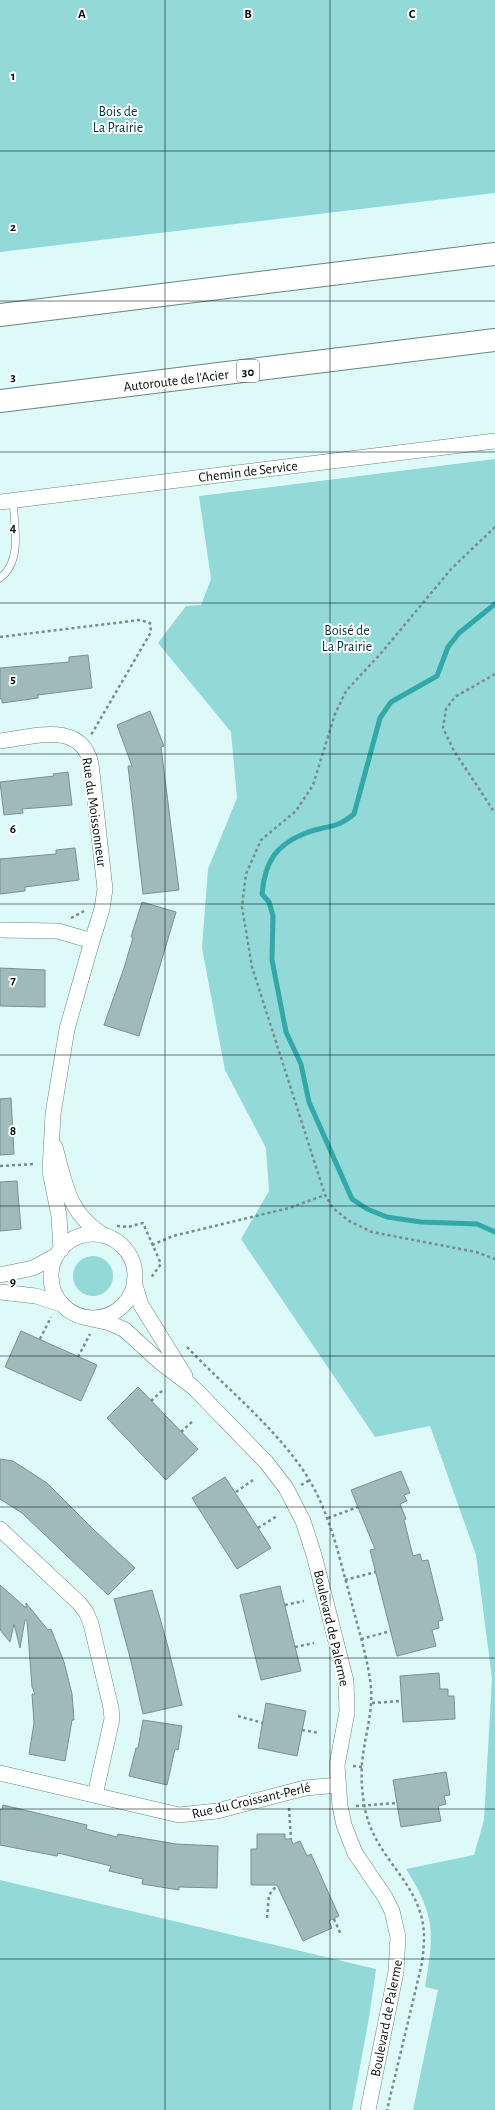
<svg xmlns="http://www.w3.org/2000/svg" width="495" height="2110" viewBox="0 0 495 2110" font-family="'Alegreya Sans',sans-serif">
  <rect width="100%" height="100%" fill="#ddfaf9"/>
  <path fill="#93d9d8" d="M0 0H495V193L0 252Z
    M495 459V2110H413L438 1990 425 1987C434 1933 436 1917 406 1869L474 1855 484 1820 492 1678 476 1555 430 1426 375 1437 241 1239 269 1191 266 1148 225 1070 202 948 208 869 237 798 231 732 158 643 186 606 201 605 211 579 199 496Z
    M73 1276a20 20 0 1 1 40 0a20 20 0 1 1-40 0Z
    M0 1880 376 1969 369 2018 352 2110H0Z"/>
  <g fill="none" stroke-linecap="round" stroke-linejoin="round">
    <path stroke="#33a8a8" stroke-width="5" d="M495 604 459 633 448 647 437 676 391 702 380 718 354 814C335 830 326 825 306 833 275 845 265 862 262 894L269 902 273 916 272 960 286 1032 301 1064 309 1102 352 1199 367 1209 387 1217 421 1222 477 1224 495 1232"/>
  </g>
  <path fill="#9ebaba" stroke="#769190" d="M88 655 92 688 38 695V698L2 703V699H0V668L69 662V657Z
    M150 711 164 746 161 747 179 890 143 894 128 766H132L117 725Z
    M68 772 72 805 22 809 23 813 4 815 0 782 54 776 53 774Z
    M75 848 79 880 25 887V891L0 894V859L56 854V850Z
    M142 902 176 912 139 1036 104 1025 124 968 133 938 131 937Z
    M0 968 45 970V1007L0 1006Z
    M11 1098 14 1154 0 1155V1099Z
    M17 1181 21 1229 0 1231V1182Z
    M21 1331 97 1365 81 1401 5 1367Z
    M138 1387 198 1449 166 1480 107 1418Z
    M0 1459 13 1461 47 1483 94 1530 135 1568 108 1595 22 1513 0 1499Z
    M401 1471 410 1493 404 1495 407 1501 400 1504 406 1519 404 1520 413 1556 420 1554 422 1561 428 1560 443 1620 438 1621 439 1628 432 1630 436 1646 397 1656 370 1550 375 1549 351 1490Z
    M225 1477 271 1548 237 1569 192 1498Z
    M0 1585 26 1608V1603L48 1630 51 1629 64 1662 72 1694 74 1720H72L65 1761 29 1754 34 1723 32 1694H35L32 1687 27 1620H25L20 1648 14 1624 10 1642 0 1630Z
    M280 1586 301 1671 261 1680 240 1595Z
    M152 1590 168 1647 182 1705 143 1714 131 1661 114 1599Z
    M439 1673 440 1689H448V1696H454L455 1719 403 1722 400 1676Z
    M266 1703 306 1711 297 1756 258 1748Z
    M143 1720 182 1726 178 1750 175 1749 167 1785 129 1776 136 1748H138Z
    M446 1772 450 1795 444 1796 446 1804 438 1806 441 1821 401 1827 393 1780Z
    M3 1805 87 1825 86 1829 117 1837 118 1834 176 1844 218 1846 217 1888 179 1887V1890L142 1884 143 1879 109 1871 111 1866 58 1853 57 1856 0 1845V1809L2 1810Z
    M257 1834H285V1839H291L293 1844 300 1841 307 1856 311 1854 339 1916 329 1921 332 1928 303 1941 277 1885H251V1849H257Z"/>
  <g fill="none" stroke-linecap="round" stroke-linejoin="round">
    <g stroke="#688383" stroke-width="8">
      <path id="lane" d="M0 578C23 561 14 525 13 500"/>
    </g>
    <g stroke="#688383" stroke-width="16">
      <path id="street" d="M0 502 495 441
        M0 741C33 737 81 720 91 764L105 889 102 909 92 941 58 931 0 930
        M55 1147C66 1186 68 1214 105 1236
        M51 1276a42 42 0 1 1 84 0a42 42 0 1 1-84 0Z
        M61 1250 59 1216 50 1171 53 1114 67 1029 92 941
        M0 1275 33 1268 57 1255
        M134 1282 141 1305 185 1376
        M0 1292 36 1296 61 1304
        M83 1317 110 1323 125 1330 160 1362 193 1387 266 1462 286 1488 303 1521 314 1555 346 1681 347 1712 337 1765 340 1806 344 1825 355 1853 385 1897 392 1911 398 1937 396 1972 368 2110
        M0 1529 79 1603 86 1612 91 1624 111 1708 112 1719 95 1795
        M0 1773 179 1815 217 1811 305 1788 338 1785"/>
    </g>
    <g stroke="#688383" stroke-width="24">
      <path id="highway" d="M0 315 495 254
        M0 401 495 340"/>
    </g>
    <path stroke="#788c8b" stroke-width="2.5" stroke-dasharray="3 3" stroke-linecap="butt" d="M495 527 452 568 382 652 346 691 335 714 313 785 296 811 261 840 246 874 242 907 252 967 325 1195 333 1208 349 1221 372 1232 476 1252 495 1259
      M0 637 140 620 150 623 151 632 91 735
      M495 674 455 697 446 709 443 728 454 751 495 813
      M71 918 84 911
      M0 1166 34 1164
      M117 1226 128 1227 143 1223 161 1264 150 1279
      M152 1245 173 1236 289 1208 325 1195
      M40 1339 51 1317
      M187 1347C222 1384 264 1418 295 1459 328 1501 337 1550 351 1600 358 1629 368 1658 371 1688 373 1714 364 1738 362 1764 361 1779 362 1794 365 1809 374 1853 408 1874 420 1912 426 1929 424 1946 422 1963L387 2110
      M78 1357 90 1334
      M151 1401 164 1389
      M181 1432 194 1420
      M301 1485 310 1480
      M236 1492 253 1480
      M328 1518 358 1507
      M258 1528 277 1516
      M345 1580 376 1572
      M285 1605 304 1601
      M361 1639 391 1631
      M295 1647 314 1643
      M372 1703 401 1701
      M238 1716 263 1723
      M302 1730 319 1733
      M353 1766 362 1767
      M356 1806 397 1803
      M289 1808 291 1839
      M267 1918 269 1895 277 1885
      M334 1919 341 1935"/>
    <use href="#lane" stroke="#fff" stroke-width="7"/>
    <use href="#street" stroke="#fff" stroke-width="15"/>
    <use href="#highway" stroke="#fff" stroke-width="22"/>
  </g>
  <path fill="none" stroke="#061010" stroke-width="1" stroke-opacity="0.55" d="M165 0V2110M330 0V2110M0 151H495M0 301H495M0 452H495M0 603H495M0 754H495M0 904H495M0 1055H495M0 1206H495M0 1356H495M0 1507H495M0 1658H495M0 1809H495M0 1959H495"/>
  <g text-anchor="middle" stroke-width="4" stroke-linejoin="round" paint-order="stroke">
    <rect fill="#fff" stroke="#515858" stroke-width="1" x="237" y="360" width="22" height="22" rx="3"/>
    <g font-size="13" font-weight="bold" fill="#061010">
      <text x="248" y="376">30</text>
    </g>
    <g font-size="14" fill="#013839" stroke="#fff">
      <text x="118" y="116">Bois de<tspan x="118" dy="16">La Prairie</tspan></text>
      <text x="347" y="635">Boisé de<tspan x="347" dy="16">La Prairie</tspan></text>
    </g>
    <g font-size="14" fill="#061010" stroke="#fff">
      <text transform="translate(176 380) rotate(-7)" y="5">Autoroute de l'Acier</text>
      <text transform="translate(248 471) rotate(-7)" y="5">Chemin de Service</text>
      <text transform="translate(95 812) rotate(82)" y="5">Rue du Moissonneur</text>
      <text transform="translate(332 1628) rotate(77)" y="5">Boulevard de Palerme</text>
      <text transform="translate(251 1800) rotate(-13)" y="5">Rue du Croissant-Perlé</text>
      <text transform="translate(386 2018) rotate(-79)" y="5">Boulevard de Palerme</text>
    </g>
  </g>
  <g font-size="13" text-anchor="middle" font-weight="bold" fill="#061010" stroke="#fff" stroke-width="4" stroke-linejoin="round" paint-order="stroke">
    <text x="82" y="18">A</text>
    <text x="248" y="18">B</text>
    <text x="412" y="18">C</text>
    <text x="13" y="80">1</text>
    <text x="13" y="231">2</text>
    <text x="13" y="381">3</text>
    <text x="13" y="532">4</text>
    <text x="13" y="683">5</text>
    <text x="13" y="833">6</text>
    <text x="13" y="984">7</text>
    <text x="13" y="1135">8</text>
    <text x="13" y="1286">9</text>
  </g>
</svg>
